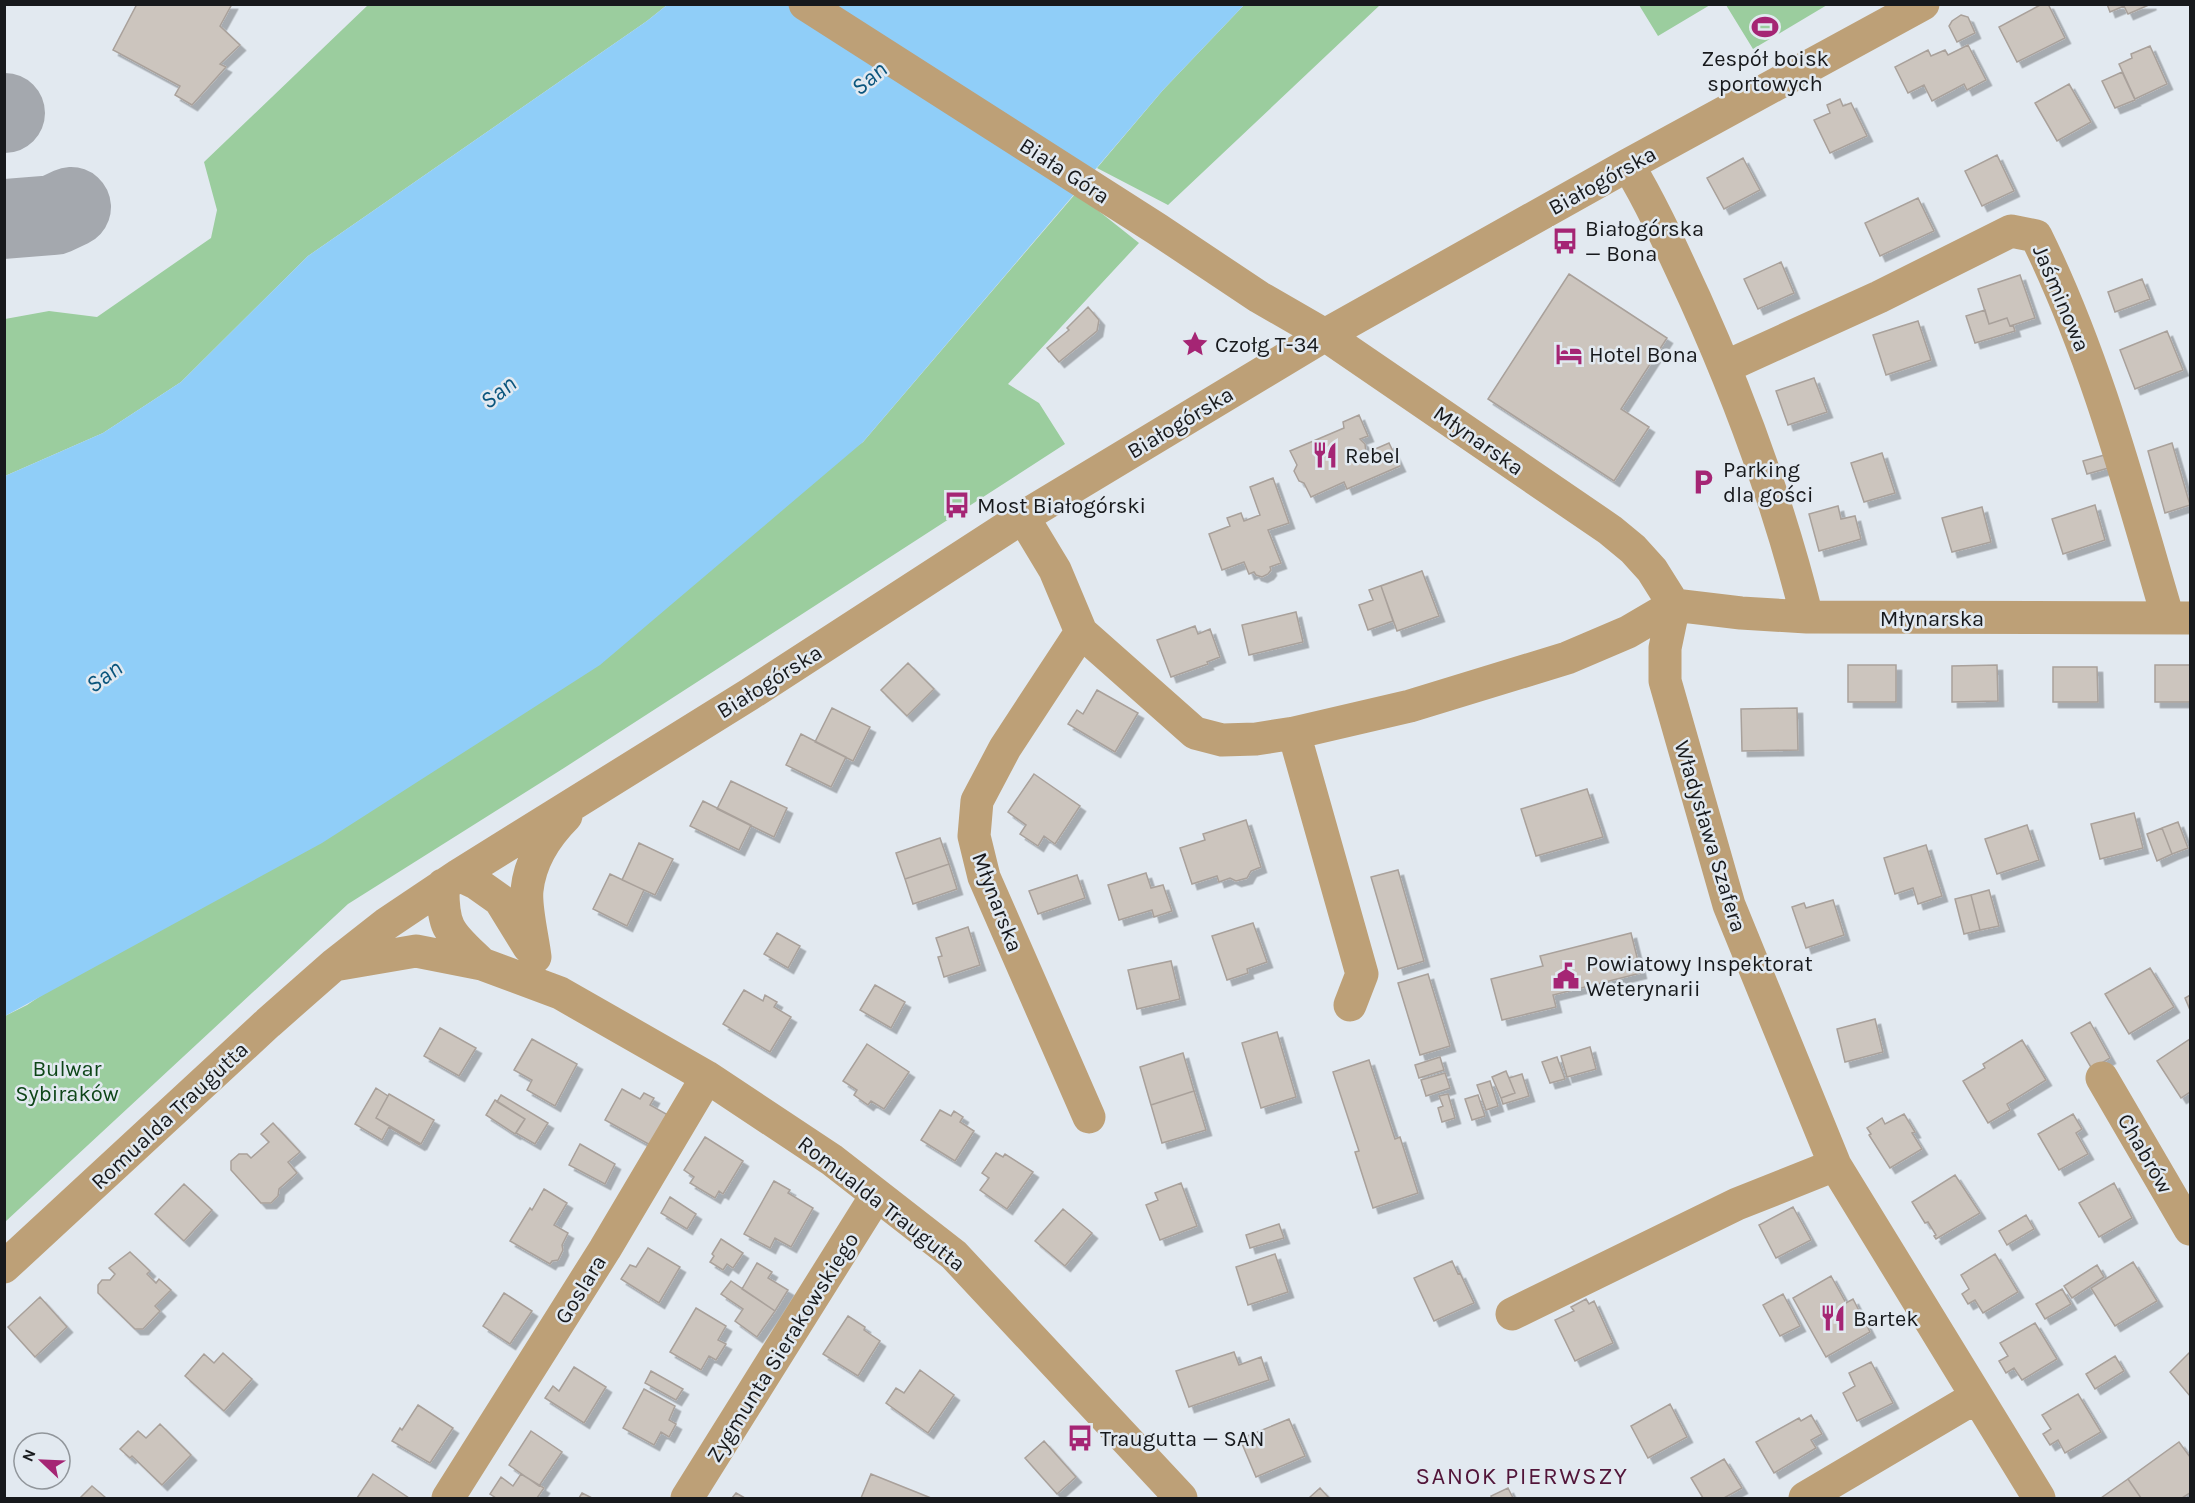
<svg xmlns="http://www.w3.org/2000/svg" width="2195" height="1503" viewBox="0 0 2195 1503" font-family="Karla,sans-serif">
  <defs>
    <filter id="shadow"><feDropShadow dx="5.5" dy="5.5" stdDeviation="0" flood-color="#0004"/></filter>
  </defs>
  <rect width="100%" height="100%" fill="#e2e9f0"/>
  <path fill="#9bcd9e" d="M368 5H667L647 21 308 256 181 382 103 433 5 476V319L49 311 97 317 211 238 217 210 204 162Z
    M1244 5H1380L1168 205 1097 168 1163 90Z
    M1639 5H1710L1658 36Z
    M1726 5H1827L1753 49Z
    M1076 193 1139 243 1008 384 1039 403 1065 444 564 768 348 904 5 1222V1016L27 1005 863 442Z"/>
  <path fill="#90cef8" d="M667 5H1244L1163 90 863 442 600 665 322 843 5 1016V476L103 433 181 382 308 256 647 21Z"/>
  <g fill="none" stroke-linecap="round" stroke-linejoin="round">
    <path stroke="#a4a8ae" stroke-width="80" d="M4 113H5
      M4 219 54 215 71 207"/>
  </g>
  <path fill="#ccc5be" stroke="#a9a19b" stroke-width="1.5" filter="url(#shadow)" d="M137 4H232L220 26 240 45 220 64 226 67 192 105 175 95 180 86 113 50Z
    M2042 4H2048L2065 38 2017 62 1999 27Z
    M2107 4H2123L2124 6 2110 12Z
    M2123 4H2151L2128 14Z
    M1961 15 1968 17 1975 33 1957 42 1949 26 1952 21Z
    M1968 45 1986 80 1967 90 1964 84 1932 101 1924 85 1908 93 1895 67 1928 50 1931 56 1945 50 1948 55Z
    M2150 46 2167 84 2135 99 2119 64 2132 58 2131 54Z
    M2122 72 2135 100 2115 108 2102 81Z
    M2069 84 2091 122 2057 141 2035 103Z
    M1840 99 1843 106 1851 103 1867 136 1830 153 1814 120 1830 113 1827 105Z
    M1997 155 2014 191 1982 206 1965 171Z
    M1743 158 1760 190 1724 209 1707 178Z
    M1918 198 1934 231 1880 256 1865 223Z
    M1781 262 1794 293 1758 309 1744 279Z
    M1569 274 1667 338 1621 409 1649 427 1614 481 1488 399Z
    M2020 275 2035 318 2010 326 2007 318 1989 324 1978 289Z
    M2142 279 2150 299 2115 312 2108 292Z
    M1088 307 1099 320 1097 331 1059 362 1047 348 1069 330 1067 328Z
    M1985 310 1989 324 2007 318 2010 326 2013 325 2015 331 1975 343 1966 316Z
    M1918 321 1931 360 1886 375 1873 335Z
    M2167 331 2183 370 2135 389 2120 350Z
    M1814 378 1827 412 1788 425 1776 391Z
    M1359 415 1368 436 1360 439 1365 444 1366 453 1389 443 1400 466 1347 489 1344 482 1311 497 1304 483 1299 481 1294 471 1297 465 1290 451 1344 428 1343 422Z
    M2172 443 2190 505 2165 513 2148 451Z
    M1882 453 1895 493 1864 502 1851 463Z
    M2108 454 2112 467 2087 474 2083 461Z
    M1273 478 1289 523 1268 530 1281 563 1270 567 1271 570 1268 574 1262 577 1256 575 1254 572 1249 574 1244 562 1222 570 1209 534 1230 526 1227 518 1241 513 1244 521 1260 515 1250 487Z
    M2095 505 2105 540 2063 554 2052 519Z
    M1838 506 1841 519 1855 516 1861 539 1819 551 1809 514Z
    M1982 507 1991 542 1952 552 1942 518Z
    M1422 571 1439 616 1397 631 1381 586Z
    M1422 571 1381 586 1393 621 1368 630 1359 605 1373 600 1369 590Z
    M1296 612 1303 642 1249 655 1242 625Z
    M1195 626 1198 634 1210 629 1220 657 1207 662 1208 664 1171 677 1157 640Z
    M908 663 934 689 907 716 881 690Z
    M1848 665H1896V702H1848Z
    M1997 665 1998 701 1952 702V666Z
    M2155 665H2190V702H2155Z
    M2053 667H2097L2098 702H2053Z
    M1097 690 1138 713 1115 752 1068 724 1077 710 1083 714Z
    M832 708 870 727 853 761 815 742Z
    M1797 708 1798 750 1742 751 1741 709Z
    M801 734 846 757 831 787 786 765Z
    M1034 774 1080 806 1055 844 1044 836 1038 846 1020 834 1026 825 1008 812Z
    M731 781 787 808 774 837 717 809Z
    M1587 789 1603 837 1536 856 1521 809Z
    M703 801 751 825 739 850 690 826Z
    M2134 813 2143 848 2100 859 2091 824Z
    M1246 820 1261 867 1251 871 1247 878 1236 881 1230 878 1219 882 1217 876 1192 884 1180 848 1205 840 1203 834Z
    M2178 822 2188 848 2172 854 2162 828Z
    M2027 825 2039 860 1997 874 1985 839Z
    M2162 828 2172 854 2157 861 2147 834Z
    M940 838 949 864 905 879 896 853Z
    M639 843 673 859 655 895 622 880Z
    M1926 845 1942 896 1918 904 1913 888 1895 894 1884 858Z
    M949 864 957 889 913 904 905 879Z
    M1398 870 1424 961 1398 969 1371 877Z
    M1146 873 1151 888 1163 885 1172 911 1154 917 1152 910 1119 920 1108 885Z
    M610 874 644 890 627 926 593 909Z
    M1077 875 1085 898 1038 914 1029 891Z
    M1989 890 1999 926 1980 930 1971 895Z
    M1971 895 1980 930 1964 934 1955 899Z
    M1833 900 1844 935 1806 948 1792 907 1804 903 1806 908Z
    M1253 923 1267 962 1247 969 1248 973 1227 980 1212 936Z
    M968 927 980 965 944 977 938 957 942 956 936 938Z
    M777 933 800 946 788 968 764 954Z
    M1631 933 1641 973 1553 995 1556 1007 1502 1020 1491 979 1543 966 1540 956Z
    M1171 961 1180 999 1137 1009 1128 970Z
    M2150 968 2174 1007 2129 1034 2105 994Z
    M1428 974 1450 1046 1420 1055 1398 983Z
    M875 985 905 1002 891 1028 860 1010Z
    M744 990 763 1001 765 995 777 1002 774 1007 791 1017 770 1052 723 1024Z
    M2190 995V1010L2185 998Z
    M1875 1019 1883 1052 1845 1062 1837 1029Z
    M2090 1022 2110 1058 2092 1069 2071 1033Z
    M440 1028 476 1048 459 1076 424 1056Z
    M1277 1032 1296 1097 1261 1108 1242 1043Z
    M532 1039 577 1064 555 1106 527 1090 532 1080 514 1070Z
    M2190 1039V1092L2181 1098 2157 1061Z
    M2022 1040 2046 1080 2007 1104 2010 1110 1988 1123 1963 1081 1985 1068 1983 1064Z
    M867 1044 909 1072 884 1109 871 1101 868 1105 854 1095 857 1090 843 1081Z
    M1590 1047 1596 1069 1567 1077 1561 1056Z
    M1183 1053 1194 1091 1151 1105 1140 1067Z
    M1440 1057 1444 1070 1419 1078 1415 1065Z
    M1557 1057 1565 1079 1550 1083 1542 1062Z
    M1369 1060 1395 1139 1400 1137 1418 1193 1373 1208 1355 1152 1359 1151 1333 1072Z
    M1506 1071 1515 1093 1501 1098 1492 1077Z
    M1445 1073 1450 1088 1426 1096 1421 1080Z
    M1522 1074 1529 1096 1503 1104 1501 1098 1515 1093 1509 1078Z
    M1490 1081 1498 1106 1486 1110 1477 1085Z
    M376 1088 388 1096 376 1118 420 1145 389 1127 382 1140 355 1124Z
    M622 1089 640 1099 644 1093 654 1098 650 1105 668 1115 652 1146 605 1120Z
    M1194 1091 1206 1130 1162 1143 1151 1105Z
    M389 1094 434 1120 421 1144 376 1118Z
    M1448 1094 1455 1118 1442 1122 1438 1108 1443 1106 1439 1096Z
    M501 1095 548 1123 535 1144 516 1133 525 1119 497 1102Z
    M1478 1095 1485 1116 1472 1120 1465 1099Z
    M495 1100 525 1119 515 1134 486 1115Z
    M940 1110 951 1116 954 1111 963 1117 960 1122 974 1131 955 1161 921 1140Z
    M1904 1114 1915 1132 1912 1133 1922 1149 1890 1168 1869 1135 1871 1134 1867 1128 1882 1118 1885 1124Z
    M2073 1114 2082 1129 2076 1133 2088 1154 2059 1170 2038 1134Z
    M273 1123 300 1152 288 1162 297 1173 279 1189 278 1196 271 1203H261L231 1170V1161L239 1154H247L251 1158 269 1142 261 1134Z
    M705 1137 743 1161 723 1194 719 1191 715 1198 690 1183 694 1177 684 1170Z
    M580 1144 615 1164 605 1184 569 1165Z
    M996 1153 1003 1157 1005 1154 1033 1172 1007 1209 980 1190 989 1178 982 1173Z
    M1955 1175 1980 1213 1936 1239 1934 1236 1936 1235 1928 1222 1925 1223 1912 1202Z
    M774 1181 790 1190 788 1193 813 1208 791 1247 775 1238 770 1248 744 1234Z
    M1181 1183 1197 1226 1160 1240 1146 1205 1158 1200 1155 1193Z
    M2114 1183 2132 1218 2099 1237 2079 1203Z
    M184 1184 212 1210 184 1241 155 1214Z
    M544 1189 567 1203 554 1225 568 1233 562 1245 563 1250 558 1260 552 1261 550 1264 510 1241 530 1208 532 1210Z
    M670 1197 696 1214 687 1229 661 1213Z
    M1793 1207 1811 1240 1776 1258 1759 1225Z
    M1063 1209 1092 1233 1065 1266 1035 1241Z
    M2026 1215 2034 1229 2007 1245 1999 1231Z
    M1279 1224 1284 1238 1250 1248 1246 1235Z
    M721 1239 743 1253 733 1268 727 1264 723 1270 710 1262 714 1256 712 1254Z
    M648 1248 680 1267 659 1303 621 1279 630 1265 636 1267Z
    M130 1252 150 1271 147 1274 156 1283 159 1279 171 1290 155 1306 160 1311 143 1329H135L98 1293V1285L102 1280H110L115 1274 109 1268Z
    M1275 1254 1288 1292 1248 1305 1236 1267Z
    M1995 1254 2018 1292 1983 1313 1975 1300 1968 1304 1962 1294 1969 1289 1961 1275Z
    M1452 1261 1458 1274 1460 1273 1474 1303 1434 1321 1414 1278Z
    M2133 1262 2157 1301 2115 1326 2091 1288Z
    M757 1263 772 1272 768 1278 788 1290 775 1311 742 1289Z
    M2097 1265 2104 1277 2072 1298 2064 1286Z
    M1831 1276 1846 1303 1853 1299 1870 1332 1826 1357 1793 1298Z
    M731 1281 775 1311 757 1337 735 1321 743 1309 721 1294Z
    M2062 1289 2071 1304 2045 1319 2036 1304Z
    M504 1293 532 1311 510 1344 483 1326Z
    M1783 1294 1800 1326 1780 1336 1763 1305Z
    M40 1297 67 1327 35 1357 8 1327Z
    M1586 1299 1589 1304 1594 1301 1613 1343 1575 1361 1555 1320 1574 1311 1571 1307Z
    M696 1308 726 1326 718 1340 726 1344 716 1360 709 1356 701 1370 670 1352Z
    M848 1316 865 1327 864 1330 880 1341 858 1376 823 1354Z
    M2035 1323 2057 1359 2022 1380 2014 1368 2006 1373 1999 1361 2008 1356 2000 1343Z
    M1234 1352 1239 1365 1261 1357 1269 1380 1189 1407 1176 1371Z
    M2190 1352V1396L2170 1372Z
    M223 1353 252 1379 224 1411 185 1376 204 1354 214 1363Z
    M2115 1356 2124 1371 2095 1389 2086 1374Z
    M1871 1362 1893 1403 1857 1421 1843 1393 1855 1386 1849 1373Z
    M574 1367 606 1387 584 1423 545 1398 553 1386 559 1391Z
    M920 1370 954 1395 928 1433 886 1403 896 1388 904 1393Z
    M651 1371 683 1389 676 1400 645 1383Z
    M644 1389 675 1406 669 1420 676 1424 669 1437 661 1432 654 1445 623 1428Z
    M2078 1394 2101 1432 2065 1453 2058 1440 2050 1445 2043 1434 2051 1429 2042 1415Z
    M1670 1404 1687 1437 1648 1458 1631 1426Z
    M418 1405 453 1428 430 1463 392 1441 400 1428 402 1430Z
    M1811 1415 1822 1434 1811 1440 1816 1448 1774 1473 1756 1442 1799 1418 1801 1421Z
    M1289 1419 1305 1456 1256 1477 1240 1439Z
    M160 1424 191 1455 162 1485 132 1456 130 1458 120 1449 138 1431 146 1438Z
    M531 1431 562 1452 539 1486 509 1465Z
    M1044 1441 1076 1477 1057 1494 1025 1458Z
    M2179 1442 2190 1457V1493L2182 1498H2141L2128 1479Z
    M1724 1459 1742 1488 1724 1498H1703L1691 1478Z
    M373 1474 409 1498H357Z
    M521 1474 544 1488 537 1498H496L490 1494 501 1477 513 1486Z
    M871 1474 931 1498H861Z
    M2128 1479 2141 1498H2101Z
    M92 1486 106 1498H80Z
    M1320 1488 1329 1498H1309Z
    M1508 1488 1513 1498H1492L1491 1496Z
    M582 1493 592 1498H579Z
    M736 1493 745 1498H732Z"/>
  <g fill="none" stroke-linecap="round" stroke-linejoin="round">
    <path stroke="#bda077" stroke-width="33" d="M805 4 1157 229 1259 297 1325 335 1610 530 1633 549 1652 570 1674 605
      M1628 165C1654 208 1674 254 1695 299 1741 401 1780 508 1807 617
      M1725 367 1879 297 2011 231 2036 236C2096 358 2130 489 2168 618
      M1023 517 1055 570 1081 632 1195 733 1222 740 1256 739 1294 733 1410 706 1567 658 1628 632 1674 605 1741 613 1807 617 2190 618
      M1674 605 1665 648V681L1729 905 1835 1165 2039 1498
      M1081 632 1005 748 977 801 974 836 984 877 1089 1117
      M1294 733 1362 974 1350 1005
      M459 875 476 883 500 900 529 947
      M443 885C442 931 451 934 482 964
      M535 957C533 939 525 907 527 890 530 861 546 836 566 816
      M340 964 416 951 482 964 560 993 707 1077 832 1160 954 1255 1181 1498
      M2102 1078 2190 1229
      M4 1267 268 1023 335 964 386 924 459 875 750 694 1023 517 1325 335 1628 165 1923 4
      M1512 1314 1737 1204 1835 1165
      M448 1498 605 1249 707 1077
      M687 1498 876 1196
      M1805 1498 1976 1397"/>
  </g>
  <defs>
    <g id="stadium-bare" transform="scale(2.07)"><path d="M0-5a6.5 5 0 1 0 0 10a6.5 5 0 1 0 0-10ZM-3.5-1.8h7v3.6h-7Z" fill="#a52574" stroke="#e2e9f0" stroke-width="2.5" paint-order="stroke"/></g>
    <g id="bus-bare" transform="scale(2.07)"><path d="M-5-6H5V4H4V6H2V4H-2V6H-4V4H-5ZM-3.5-4V0h7V-4ZM-3.5 1.2v1.5H-2V1.2ZM2 1.2v1.5H3.5V1.2Z" fill="#a52574" stroke="#e2e9f0" stroke-width="2.5" paint-order="stroke"/></g>
    <g id="sight-bare" transform="scale(2.07)"><path d="M0-6L1.8-2.2L6-1.7L2.9 1.2L3.7 5.4L0 3.3L-3.7 5.4L-2.9 1.2L-6-1.7L-1.8-2.2Z" fill="#a52574" stroke="#e2e9f0" stroke-width="2.5" paint-order="stroke"/></g>
    <g id="hotel-bare" transform="scale(2.07)"><path d="M-6-4.5h1.5V1H6V5H4.5V3h-9V5H-6ZM-4 0a1.8 1.8 0 1 1 3.6 0ZM.5 0V-2.5h3Q6-2.5 6 0Z" fill="#a52574" stroke="#e2e9f0" stroke-width="2.5" paint-order="stroke"/></g>
    <g id="restaurant-bare" transform="scale(2.07)"><path d="M-5-6h1v4h1v-4h1v4h1v-4h1v5L-1.5 .5V6h-2V.5L-5-1ZM5-6V6H3V1.5H1.5Q1.5-4 5-6Z" fill="#a52574" stroke="#e2e9f0" stroke-width="2.5" paint-order="stroke"/></g>
    <g id="parking-bare" transform="scale(2.07)"><path d="M-3.5-5.5H1a3.5 3.5 0 0 1 0 7H-1V5.5H-3.5ZM-1-3.4V-.6H.8a1.4 1.4 0 0 0 0-2.8Z" fill="#a52574" stroke="#e2e9f0" stroke-width="2.5" paint-order="stroke"/></g>
    <g id="civic-bare" transform="scale(2.07)"><path d="M-.6-6.5H3V-4.5H.6V-3L4-1V1h2V6H-6V1h2V-1L-.6-3ZM-1.2 2.5V6h2.4V2.5Z" fill="#a52574" stroke="#e2e9f0" stroke-width="2.5" paint-order="stroke"/></g>
  </defs>
  <g fill-rule="evenodd">
    <use href="#stadium-bare" x="1765" y="27"/>
    <use href="#bus-bare" x="1565" y="241"/>
    <use href="#sight-bare" x="1195" y="344"/>
    <use href="#hotel-bare" x="1569" y="354"/>
    <use href="#restaurant-bare" x="1325" y="455"/>
    <use href="#parking-bare" x="1703" y="482"/>
    <use href="#bus-bare" x="957" y="505"/>
    <use href="#civic-bare" x="1566" y="976"/>
    <use href="#restaurant-bare" x="1833" y="1318"/>
    <use href="#bus-bare" x="1080" y="1438"/>
  </g>
  <g text-anchor="middle" stroke-width="5" stroke-linejoin="round" paint-order="stroke">
    <g font-size="22" fill="#17191c" stroke="#e2e9f0" text-anchor="start">
      <text x="1765" y="66" text-anchor="middle">Zespół boisk<tspan x="1765" dy="25">sportowych</tspan></text>
      <text x="1585" y="236">Białogórska<tspan x="1585" dy="25">— Bona</tspan></text>
      <text x="1215" y="352">Czołg T-34</text>
      <text x="1589" y="362">Hotel Bona</text>
      <text x="1345" y="463">Rebel</text>
      <text x="1723" y="477">Parking<tspan x="1723" dy="25">dla gości</tspan></text>
      <text x="977" y="513">Most Białogórski</text>
      <text x="1586" y="971">Powiatowy Inspektorat<tspan x="1586" dy="25">Weterynarii</tspan></text>
      <text x="1853" y="1326">Bartek</text>
      <text x="1100" y="1446">Traugutta — SAN</text>
    </g>
    <g font-size="22" fill="#17191c" stroke="#e2e9f0">
      <text transform="translate(1065 170) rotate(33)" y="8">Biała Góra</text>
      <text transform="translate(1602 180) rotate(-29)" y="8">Białogórska</text>
      <text transform="translate(2062 298) rotate(67)" y="8">Jaśminowa</text>
      <text transform="translate(1180 422) rotate(-31)" y="8">Białogórska</text>
      <text transform="translate(1479 440) rotate(35)" y="8">Młynarska</text>
      <text x="1932" y="626">Młynarska</text>
      <text transform="translate(769 681) rotate(-32)" y="8">Białogórska</text>
      <text transform="translate(1711 836) rotate(73)" y="8">Władysława Szafera</text>
      <text transform="translate(998 902) rotate(69)" y="8">Młynarska</text>
      <text transform="translate(169 1115) rotate(-43)" y="8">Romualda Traugutta</text>
      <text transform="translate(2146 1153) rotate(60)" y="8">Chabrów</text>
      <text transform="translate(882 1203) rotate(38)" y="8">Romualda Traugutta</text>
      <text transform="translate(580 1289) rotate(-58)" y="8">Goslara</text>
      <text transform="translate(782 1347) rotate(-58)" y="8">Zygmunta Sierakowskiego</text>
    </g>
    <g font-size="22" fill="#0d4517" stroke="#e2e9f0">
      <text x="67" y="1076">Bulwar<tspan x="67" dy="25">Sybiraków</tspan></text>
    </g>
    <g font-size="24" font-style="italic" fill="#0a557d" stroke="#e2e9f0">
      <text transform="translate(869 78) rotate(-40)" y="8">San</text>
      <text transform="translate(498 392) rotate(-38)" y="8">San</text>
      <text transform="translate(104 676) rotate(-36)" y="8">San</text>
    </g>
    <g font-size="24" letter-spacing="1.5" fill="#521539" stroke="#e2e9f0">
      <text x="1522" y="1484">SANOK PIERWSZY</text>
    </g>
  </g>
  <rect width="2195" height="1503" fill="none" stroke="#17191c" stroke-width="12"/>
  <g transform="translate(42 1461) rotate(293)"><circle r="28" fill="#e2e9f0" stroke="#91969b" stroke-width="1.5"/>
  <path d="M0-4.5L10 22L0 15L-10 22Z" fill="#a52574"/>
  <text y="-9" font-size="16" font-weight="bold" text-anchor="middle" fill="#17191c">N</text>
  </g>
</svg>
